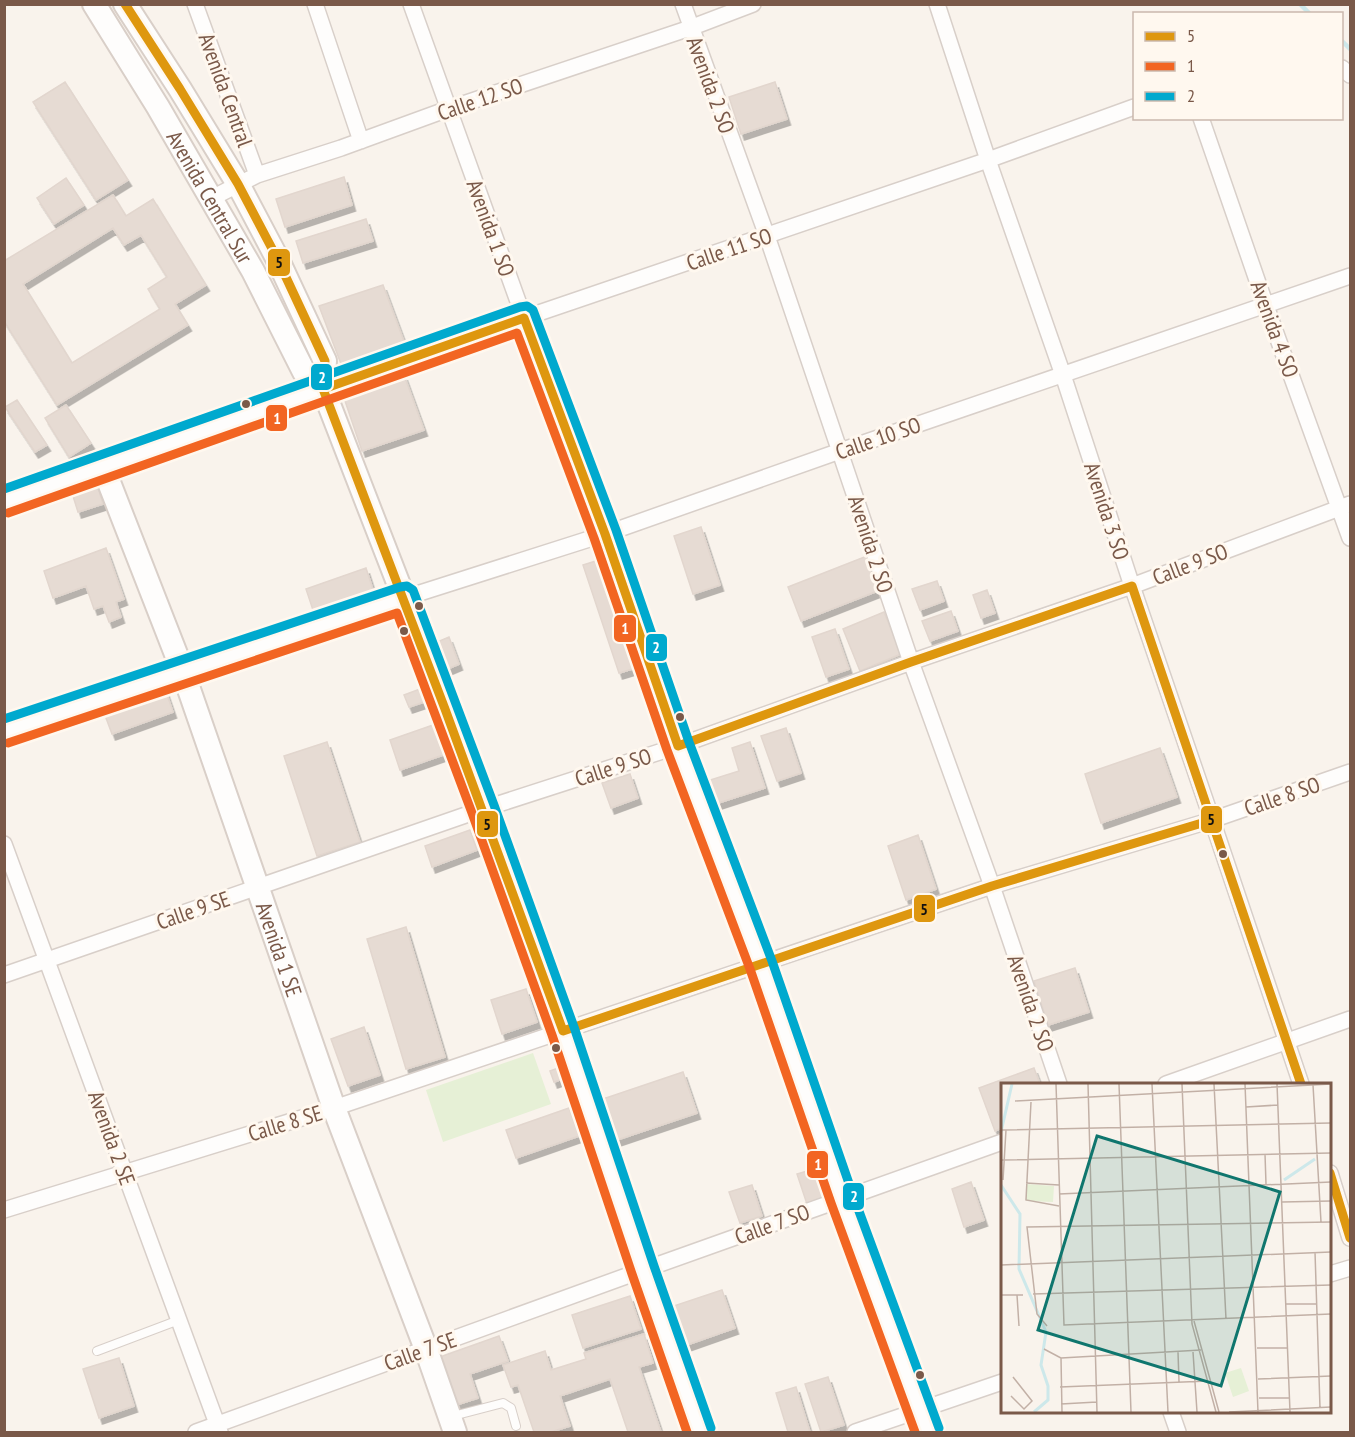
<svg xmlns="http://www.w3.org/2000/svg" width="1355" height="1437" viewBox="0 0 1355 1437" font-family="'PT Sans Narrow',sans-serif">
  <defs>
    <filter id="shadow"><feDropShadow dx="3.5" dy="6" stdDeviation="0" flood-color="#0004"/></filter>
  </defs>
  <rect width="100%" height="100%" fill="#f9f3ec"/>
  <path fill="#e6f0d6" d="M533 1053 551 1104 443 1142 426 1090Z"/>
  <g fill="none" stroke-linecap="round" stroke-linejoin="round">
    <path stroke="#cde8ea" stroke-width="4.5" d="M1300 4 1310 14
      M1342 41 1350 49"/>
  </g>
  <path fill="#e6dbd3" stroke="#e2d6ce" stroke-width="1.5" fill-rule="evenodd" filter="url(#shadow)" d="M65 82 128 180 96 200 33 102Z
    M775 82 787 119 741 134 729 97Z
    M344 177 352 205 285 227 276 199Z
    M66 178 84 205 54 224 37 198Z
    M113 195 126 216 153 199 206 285 175 304 188 325 57 405 4 321V261ZM113 228 124 245 141 235 167 277 148 289 160 309 72 363 23 284Z
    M366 219 373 241 303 263 296 241Z
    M383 285 406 347 343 369 319 306Z
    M404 375 424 430 362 451 343 395Z
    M17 400 47 445 35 452 5 407Z
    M66 405 91 443 69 457 45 418Z
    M93 486 98 488 103 504 78 512 72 493Z
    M701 527 720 585 693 594 674 536Z
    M106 548 124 599 116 602 121 617 109 622 103 606 94 609 86 586 53 598 44 571Z
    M867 556 880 590 801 621 788 587Z
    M602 559 639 667 619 673 583 565Z
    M366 568 375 596 315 616 306 589Z
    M937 581 944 601 920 610 912 589Z
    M987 590 995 613 981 618 973 595Z
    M951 611 958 631 930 641 922 621Z
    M884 612 901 654 860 671 843 629Z
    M835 629 849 669 826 677 812 637Z
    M449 637 459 664 445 670 435 643Z
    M165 689 173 712 112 734 103 710Z
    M420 689 424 702 409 707 404 695Z
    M433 725 443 755 400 770 390 740Z
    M786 728 801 773 777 781 761 736Z
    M327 742 360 842 317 856 284 756Z
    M750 742 765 788 712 805 704 782 739 771 732 748Z
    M1160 748 1177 797 1101 823 1085 774Z
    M630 774 638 798 611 808 602 783Z
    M470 830 477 850 432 867 425 846Z
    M918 835 936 889 906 900 888 846Z
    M406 927 445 1057 406 1069 367 939Z
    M1075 968 1089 1012 1048 1025 1034 981Z
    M526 989 537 1022 502 1034 491 1000Z
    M364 1027 380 1075 348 1086 331 1039Z
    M564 1066 568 1077 554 1082 550 1071Z
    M1034 1068 1040 1084H1002V1128L995 1131 979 1088Z
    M683 1072 697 1113 611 1142 597 1101Z
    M569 1108 579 1136 516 1158 506 1130Z
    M821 1167 830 1196 807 1204 797 1174Z
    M971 1182 984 1220 964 1227 952 1189Z
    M752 1185 762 1216 740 1223 729 1192Z
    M722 1290 735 1328 681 1347 668 1308Z
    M630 1296 641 1329 583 1348 572 1315Z
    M644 1334 653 1363 639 1367 661 1432H628L610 1379 560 1396 570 1426 551 1432H534L518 1385 511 1387 503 1365 545 1351 551 1370 586 1359 584 1353Z
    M499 1336 508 1361 470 1374 478 1398 453 1406 437 1358Z
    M119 1358 134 1406 99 1418 83 1369Z
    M828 1377 844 1425 821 1432 805 1384Z
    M796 1387 810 1432H788L776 1393Z"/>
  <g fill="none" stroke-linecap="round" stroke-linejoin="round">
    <g stroke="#d8cfc9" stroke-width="10">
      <path id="lane" d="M97 1351 179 1320
        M453 1416 503 1403 511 1408 516 1426"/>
    </g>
    <g stroke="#d8cfc9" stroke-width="18">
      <path id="street" d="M195 4 257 175
        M315 4 361 141
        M411 4 524 318 605 534 678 746 761 965 842 1199 928 1432
        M683 4 767 236 911 662 992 886 1059 1084
        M937 4 988 160 1063 375 1132 586 1212 820 1301 1084
        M1342 68 1350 75
        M1201 118 1266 306 1350 538
        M210 199 257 175 341 148 448 109 690 28 753 4
        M323 389 524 318 988 160 1134 107
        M4 502 103 467
        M4 732 404 598 605 534 840 451 1350 276
        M4 844 220 1432
        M4 975 483 809 678 746 911 662 1132 586 1350 504
        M1166 1084 1350 1019
        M1330 1173 1350 1238
        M4 1210 334 1108 992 886 1212 820 1350 772
        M1330 1274 1350 1268
        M1171 1412 1178 1432
        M196 1432 643 1270 1002 1142
        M855 1432 1002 1382"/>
    </g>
    <g stroke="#d9cfc8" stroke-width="26">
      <g id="secondary">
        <path id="s1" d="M94 4 158 107 253 271 304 372 323 389"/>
        <path d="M125 4 180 89 238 184 277 258 325 361 323 389 404 598 483 809 563 1031 643 1270 700 1432"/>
        <path id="s2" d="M323 389 103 467 183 672 334 1108 426 1349 455 1432"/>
      </g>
    </g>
    <use href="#lane" stroke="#fefdfc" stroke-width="8"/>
    <use href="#street" stroke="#fefdfc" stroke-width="15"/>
    <use href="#secondary" stroke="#fefdfc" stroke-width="22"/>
    <g stroke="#fff8ef" stroke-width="14">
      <path id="bus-1" d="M125 4 180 89 238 184 277 258 325 361 323 389 445 709 563 1031 992 886 1212 820
        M323 389 524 318 605 534 678 746 911 662 1132 586 1301 1084
        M1330 1173 1350 1238"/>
    </g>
    <g stroke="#fff8ef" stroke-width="14">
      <path id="bus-2" d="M8 513 517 333 594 538 667 750 750 969 831 1203 915 1432
        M8 743 397 613 472 813 552 1035 632 1274 687 1432"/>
    </g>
    <g stroke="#fff8ef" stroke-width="14">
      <path id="bus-3" d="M4 489 520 307 527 306 533 310 616 530 689 742 772 961 853 1195 939 1428
        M4 719 400 587 407 586 413 590 494 805 574 1027 654 1266 711 1428"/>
    </g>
    <use href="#bus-1" stroke="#de970f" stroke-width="9"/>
    <use href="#bus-2" stroke="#f26522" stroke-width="9"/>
    <use href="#bus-3" stroke="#00a9ce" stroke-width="9"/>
  </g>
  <g fill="#7a5949" stroke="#fff8ef" stroke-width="2">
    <circle cx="246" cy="404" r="5"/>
    <circle cx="419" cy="606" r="5"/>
    <circle cx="404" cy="631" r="5"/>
    <circle cx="680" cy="717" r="5"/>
    <circle cx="1223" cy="854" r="5"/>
    <circle cx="556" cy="1048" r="5"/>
    <circle cx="920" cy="1375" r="5"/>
  </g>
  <g text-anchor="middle" stroke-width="6" stroke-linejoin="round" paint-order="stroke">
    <g font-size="22" fill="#7a5949" stroke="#fff8ef">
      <text transform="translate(711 85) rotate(70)" y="8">Avenida 2 SO</text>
      <text transform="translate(226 90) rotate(70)" y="8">Avenida Central</text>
      <text transform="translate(480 99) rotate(-19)" y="8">Calle 12 SO</text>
      <text dy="8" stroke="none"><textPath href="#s1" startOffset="225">Avenida Central Sur</textPath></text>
      <text transform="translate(491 228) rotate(70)" y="8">Avenida 1 SO</text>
      <text transform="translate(729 249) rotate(-19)" y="8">Calle 11 SO</text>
      <text transform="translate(1275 329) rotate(70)" y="8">Avenida 4 SO</text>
      <text transform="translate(878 438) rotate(-19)" y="8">Calle 10 SO</text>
      <text transform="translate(1107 511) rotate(72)" y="8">Avenida 3 SO</text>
      <text transform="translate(871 544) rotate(72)" y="8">Avenida 2 SO</text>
      <text transform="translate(1190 564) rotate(-21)" y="8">Calle 9 SO</text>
      <text transform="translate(613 767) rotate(-18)" y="8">Calle 9 SO</text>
      <text transform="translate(1282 796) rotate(-19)" y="8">Calle 8 SO</text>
      <text transform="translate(193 910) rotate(-19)" y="8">Calle 9 SE</text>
      <text dy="8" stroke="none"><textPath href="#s2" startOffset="747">Avenida 1 SE</textPath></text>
      <text transform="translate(1031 1003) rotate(71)" y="8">Avenida 2 SO</text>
      <text transform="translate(285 1123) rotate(-17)" y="8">Calle 8 SE</text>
      <text transform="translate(112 1138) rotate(70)" y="8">Avenida 2 SE</text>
      <text transform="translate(772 1224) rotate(-20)" y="8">Calle 7 SO</text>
      <text transform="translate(420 1351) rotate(-20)" y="8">Calle 7 SE</text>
    </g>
  </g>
  <g transform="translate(1001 1083)">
    <rect width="330" height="330" fill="#f9f3ec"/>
    <path d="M25 101 53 103 52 119 25 118ZM240 285 248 308 232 314 224 290Z" fill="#e6f0d6"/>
    <path fill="none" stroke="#cde8ea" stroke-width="3" d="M0 49 11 1M283 97 314 76M0 102 19 131 18 186 45 249 40 282 47 303V317L33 329"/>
    <path fill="none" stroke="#c2b0a6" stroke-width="1.5" d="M55 1 63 242 330 231M87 1 96 329M118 1 130 329M151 1 167 329M181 1 191 241 215 329M213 1 225 236M244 1 257 329M276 1 289 329M312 2 320 139M14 18 330 1M30 19 25 117 58 123M245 24 277 22M0 47 330 40M264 71 265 101M1 77 330 70M2 97 5 47M25 100 58 102M58 111 330 99M281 119 330 118M314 169 319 325M0 182 330 169M32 211 330 202M0 212H22M16 212 18 243M285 221H316M193 238 218 329M46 243 36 231 26 144 330 139M256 265H287M43 266 60 275 61 329M177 269 178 299M192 269 196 329M60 275 200 267M257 296 330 293M59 304 207 298M10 313 23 326 31 318 12 294M258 315H289M60 321 96 319M228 329 330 324"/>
    <path fill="#0f766e" fill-opacity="0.15" stroke="#0f766e" stroke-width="3" d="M96 53 279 109 220 303 37 247Z"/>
    <rect width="330" height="330" fill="none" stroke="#7a5949" stroke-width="3"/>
  </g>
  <g stroke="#fff8ef" stroke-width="2">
    <rect x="267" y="248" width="24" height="29" rx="6" fill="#de970f"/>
    <rect x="310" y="363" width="23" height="28" rx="6" fill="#00a9ce"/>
    <rect x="265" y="404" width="23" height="28" rx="6" fill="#f26522"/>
    <rect x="613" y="614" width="24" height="29" rx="6" fill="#f26522"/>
    <rect x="645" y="633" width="23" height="29" rx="6" fill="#00a9ce"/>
    <rect x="1200" y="805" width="23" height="29" rx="6" fill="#de970f"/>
    <rect x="476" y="810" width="23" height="28" rx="6" fill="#de970f"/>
    <rect x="913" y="894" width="23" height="29" rx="6" fill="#de970f"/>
    <rect x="806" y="1150" width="23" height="29" rx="6" fill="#f26522"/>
    <rect x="842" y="1182" width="23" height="29" rx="6" fill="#00a9ce"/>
  </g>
  <g font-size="16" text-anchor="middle" font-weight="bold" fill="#fff">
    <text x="322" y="383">2</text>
    <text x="277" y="424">1</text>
    <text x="625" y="634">1</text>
    <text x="656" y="653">2</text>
    <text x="818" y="1170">1</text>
    <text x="854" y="1202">2</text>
  </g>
  <g font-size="16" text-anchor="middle" font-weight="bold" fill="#111">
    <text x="279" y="268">5</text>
    <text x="1211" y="825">5</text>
    <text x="487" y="830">5</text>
    <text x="924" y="915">5</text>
  </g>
  <rect width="1355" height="1437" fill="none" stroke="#7a5949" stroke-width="12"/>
  <rect x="1133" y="12" width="210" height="108" fill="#fff8ef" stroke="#cab8ad" stroke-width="1.5"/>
  <rect x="1145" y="32" width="30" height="9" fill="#de970f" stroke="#cab8ad" stroke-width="1.5"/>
  <text x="1187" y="42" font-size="18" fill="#7a5949">5</text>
  <rect x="1145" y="62" width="30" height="9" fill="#f26522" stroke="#cab8ad" stroke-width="1.5"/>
  <text x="1187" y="72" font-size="18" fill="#7a5949">1</text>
  <rect x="1145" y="92" width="30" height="9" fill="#00a9ce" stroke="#cab8ad" stroke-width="1.5"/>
  <text x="1187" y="102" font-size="18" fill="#7a5949">2</text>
</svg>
